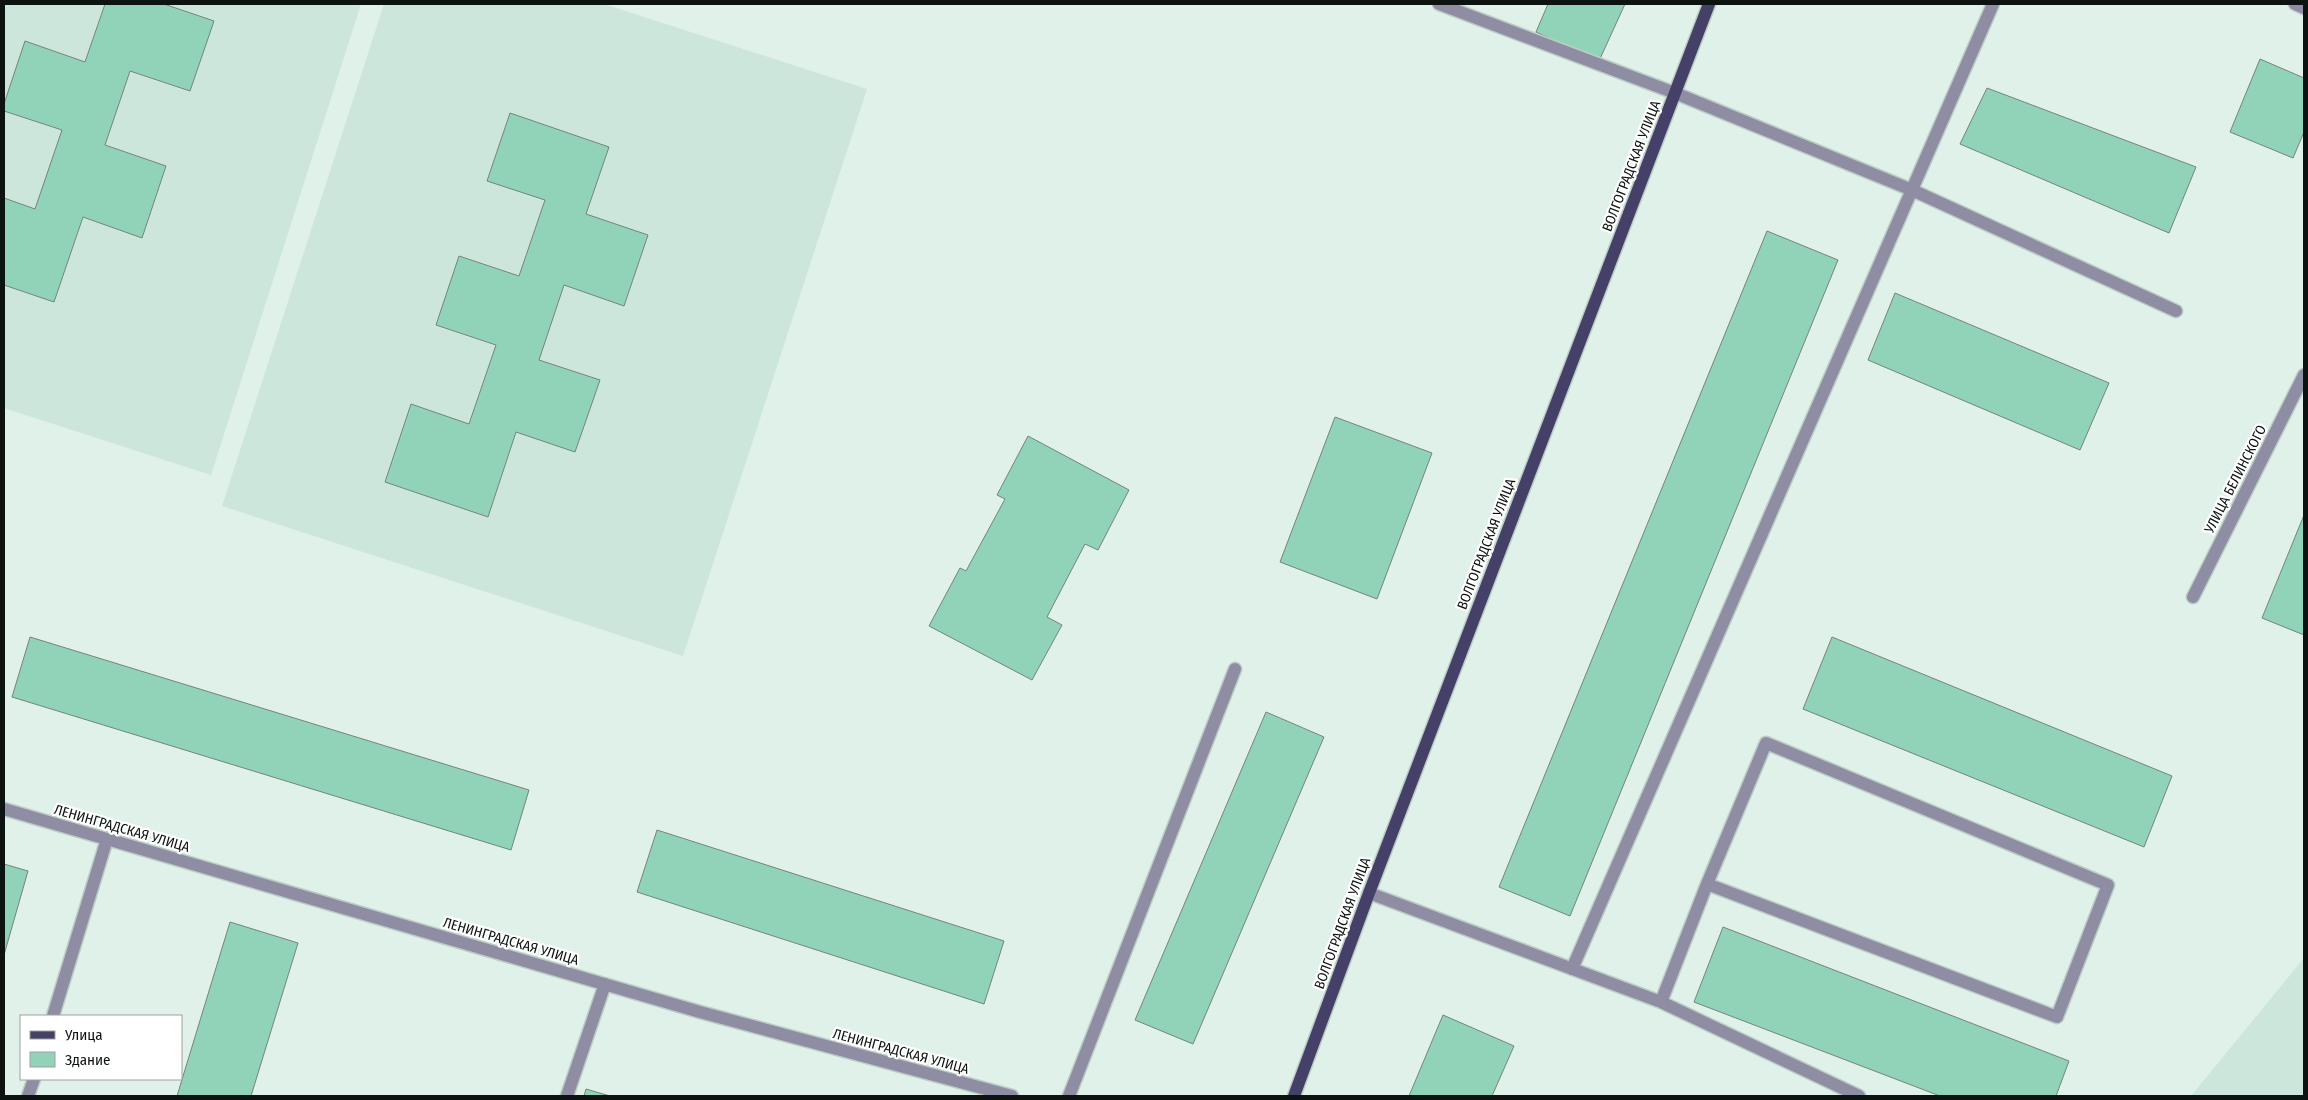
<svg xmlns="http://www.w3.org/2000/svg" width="2308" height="1100" viewBox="0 0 2308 1100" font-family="'Fira Sans Condensed',sans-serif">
  <rect width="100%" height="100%" fill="#dff1e9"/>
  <path fill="#cde6db" d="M4 4H361L211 475 4 408Z
    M384 4H604L867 89 683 656 222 506Z
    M2304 958V1096H2191Z"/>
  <path fill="#91d3b8" stroke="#75847d" d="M105 4H164L214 21 190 91 130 71 105 145 166 166 142 238 83 217 54 302 4 285V198L35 209 62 130 4 111V104L25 41 85 62Z
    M1548 4H1625L1599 61 1536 32Z
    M2260 59 2304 78V132L2293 158 2230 132Z
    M1987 88 2196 167 2169 233 1960 144Z
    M510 113 609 147 586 214 648 235 624 306 564 285 539 360 600 380 575 452 516 432 488 517 385 482 411 404 469 424 496 345 436 325 459 256 519 276 545 200 487 181Z
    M1767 231 1838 260 1570 916 1499 887Z
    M1895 293 2109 383 2080 450 1868 360Z
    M1335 417 1432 453 1377 599 1280 562Z
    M1028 436 1129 490 1098 550 1085 544 1047 617 1062 625 1032 680 929 626 960 568 966 571 1005 499 997 495Z
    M2304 515V635L2262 618Z
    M30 637 529 790 511 850 12 697Z
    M1832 637 2172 776 2144 847 1803 709Z
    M1266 712 1324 737 1193 1044 1135 1020Z
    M657 830 1004 941 984 1004 637 892Z
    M4 864 28 871 4 955Z
    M230 922 298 943 251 1096H177Z
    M1723 927 2069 1061 2056 1096H1940L1694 1002Z
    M1443 1015 1514 1046 1492 1096H1409Z
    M586 1089 610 1096H584Z"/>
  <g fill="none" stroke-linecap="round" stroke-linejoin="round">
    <g stroke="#bdcdc6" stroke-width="15">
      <path id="minor" d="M1439 4 1675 93 1912 190 2176 311
        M2295 4 2304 8
        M2193 597 2304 375
        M4 809 700 1012 1012 1096
        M1369 893 1661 1002 1859 1096
        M1572 969 1993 4
        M1661 1002 1707 884 2057 1017 2108 885 1766 743 1707 884
        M53 1016 107 839
        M28 1096 34 1079
        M567 1096 605 984
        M1069 1096 1235 669"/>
    </g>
    <g stroke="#bdcdc6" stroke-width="15">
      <path id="major" d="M1294 1096 1369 893 1709 4"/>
    </g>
    <use href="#minor" stroke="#8e8da4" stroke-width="12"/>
    <use href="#major" stroke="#454067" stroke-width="12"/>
  </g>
  <g text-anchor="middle" stroke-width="4.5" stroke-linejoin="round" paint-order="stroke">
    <g font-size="14" fill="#0d1310" stroke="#fff">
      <text transform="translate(1631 166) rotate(-69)" y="5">ВОЛГОГРАДСКАЯ УЛИЦА</text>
      <text transform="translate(2235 479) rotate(-63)" y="5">УЛИЦА БЕЛИНСКОГО</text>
      <text transform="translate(1486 544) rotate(-69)" y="5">ВОЛГОГРАДСКАЯ УЛИЦА</text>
      <text transform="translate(122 828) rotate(16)" y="5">ЛЕНИНГРАДСКАЯ УЛИЦА</text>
      <text transform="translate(1342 923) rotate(-70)" y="5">ВОЛГОГРАДСКАЯ УЛИЦА</text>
      <text transform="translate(511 941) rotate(16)" y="5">ЛЕНИНГРАДСКАЯ УЛИЦА</text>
      <text transform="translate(901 1051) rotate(15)" y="5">ЛЕНИНГРАДСКАЯ УЛИЦА</text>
    </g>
  </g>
  <rect width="2308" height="1100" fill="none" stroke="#0d1310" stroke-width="10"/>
  <rect x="20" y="1015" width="162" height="65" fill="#ffffff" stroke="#9ea19f"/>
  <rect x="30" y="1031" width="25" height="8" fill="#454067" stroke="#9ea19f"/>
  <text x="65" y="1040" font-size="15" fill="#0d1310">Улица</text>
  <rect x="30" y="1052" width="25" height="15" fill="#91d3b8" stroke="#9ea19f"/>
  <text x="65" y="1065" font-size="15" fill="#0d1310">Здание</text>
</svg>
